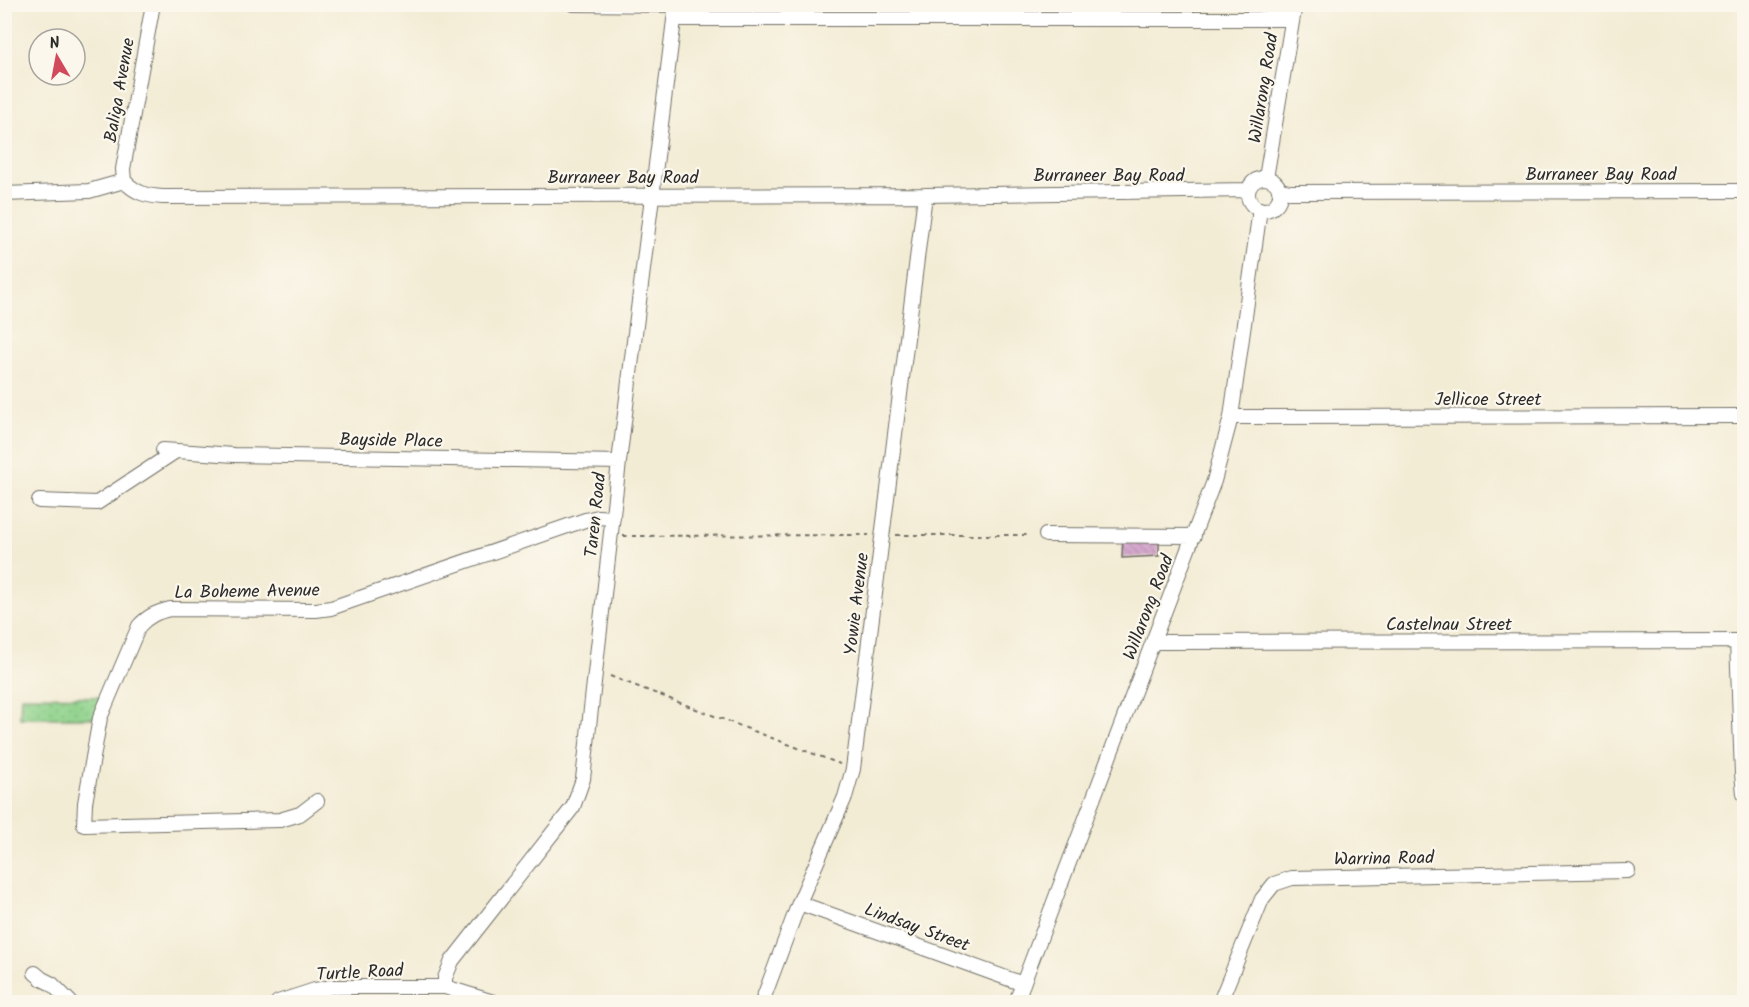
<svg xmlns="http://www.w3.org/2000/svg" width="1749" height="1007" viewBox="0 0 1749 1007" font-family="Kalam,sans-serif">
  <defs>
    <pattern id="grass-dots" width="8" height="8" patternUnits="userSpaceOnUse" patternTransform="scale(1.5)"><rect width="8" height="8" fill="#8fd28b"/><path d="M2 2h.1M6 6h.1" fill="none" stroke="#7cb478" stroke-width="1.8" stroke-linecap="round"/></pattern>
    <pattern id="building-back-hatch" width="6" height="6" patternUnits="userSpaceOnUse" patternTransform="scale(1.5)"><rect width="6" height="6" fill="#d1a0cb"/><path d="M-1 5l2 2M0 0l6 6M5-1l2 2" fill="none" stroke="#aa83a5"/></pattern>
  </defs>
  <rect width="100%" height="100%" fill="#fbf7ec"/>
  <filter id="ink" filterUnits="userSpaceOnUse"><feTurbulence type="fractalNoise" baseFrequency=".0167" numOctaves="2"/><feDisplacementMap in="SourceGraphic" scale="12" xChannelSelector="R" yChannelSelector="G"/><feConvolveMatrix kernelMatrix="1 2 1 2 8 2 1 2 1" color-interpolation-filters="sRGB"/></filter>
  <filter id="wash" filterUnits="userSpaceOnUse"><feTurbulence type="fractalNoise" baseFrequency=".008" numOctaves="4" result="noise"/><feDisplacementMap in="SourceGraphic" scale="24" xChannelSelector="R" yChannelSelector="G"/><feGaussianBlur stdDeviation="1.35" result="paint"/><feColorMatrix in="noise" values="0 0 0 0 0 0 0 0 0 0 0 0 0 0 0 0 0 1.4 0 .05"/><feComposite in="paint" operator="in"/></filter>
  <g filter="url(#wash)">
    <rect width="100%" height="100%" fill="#f3ecd5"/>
    <path fill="url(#grass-dots)" stroke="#5d7e5b" stroke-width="1.5" d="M21 696 108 697 100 718H20Z"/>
    <g id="blocks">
      <path fill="url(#building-back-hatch)" d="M1159 539V556L1122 558 1123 540Z"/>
    </g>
  </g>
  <g filter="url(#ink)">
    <use href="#blocks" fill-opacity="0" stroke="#716f66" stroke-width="1.5"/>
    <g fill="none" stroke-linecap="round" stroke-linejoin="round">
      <g stroke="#716f66" stroke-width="16">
        <path id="minor" d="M573 4 676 5
          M674 19H1292
          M1266 178 1295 4
          M1248 194a16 16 0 1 1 32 0a16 16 0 1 1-32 0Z
          M124 181C136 193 146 196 163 197L925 195 1248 190
          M124 181 123 169 153 4
          M1279 190 1290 192 1744 191
          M4 194 89 191 124 181
          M1231 417 1744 416
          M163 450 234 455 619 462
          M39 501 97 503 176 451
          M1046 535 1194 536
          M1737 641 1742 773 1744 794
          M1153 642 1744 641
          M317 801 300 814 280 820 84 825 85 803 100 718 139 626C148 616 157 612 170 609L316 610 331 608 585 520 598 517 613 518
          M799 903 1023 984
          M35 973 42 979 52 984 70 1002
          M445 987V978L452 961 573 807 583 779 619 462 676 4
          M278 1002 315 990 332 987H445L493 1002
          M762 1002 799 903 845 797 853 769 925 195
          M1016 1002 1214 481 1231 417 1260 209
          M1220 1002 1262 899 1274 884 1292 878 1628 871"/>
      </g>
      <path stroke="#716f66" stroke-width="2" stroke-dasharray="4.5 4.5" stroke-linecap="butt" d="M896 535H1031
        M623 536 869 535
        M610 676 840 764"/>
      <use href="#minor" stroke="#fff" stroke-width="14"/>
    </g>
  </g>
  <g text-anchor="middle" stroke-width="4.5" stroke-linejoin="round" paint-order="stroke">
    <g font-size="18" fill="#2b2b2b" stroke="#fbf7ec">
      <text transform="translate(1263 88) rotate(-81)" y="6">Willarong Road</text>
      <text transform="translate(119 90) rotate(-80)" y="6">Baliga Avenue</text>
      <text x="1601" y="180">Burraneer Bay Road</text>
      <text x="1109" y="181">Burraneer Bay Road</text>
      <text x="623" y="183">Burraneer Bay Road</text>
      <text x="1488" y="405">Jellicoe Street</text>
      <text transform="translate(391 440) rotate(1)" y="6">Bayside Place</text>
      <text transform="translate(595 515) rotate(-84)" y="6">Taren Road</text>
      <text transform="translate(247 591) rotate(-1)" y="6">La Boheme Avenue</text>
      <text transform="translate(856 604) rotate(-83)" y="6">Yowie Avenue</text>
      <text transform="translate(1148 607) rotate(-69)" y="6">Willarong Road</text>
      <text x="1449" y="630">Castelnau Street</text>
      <text transform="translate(1384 858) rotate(-1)" y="6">Warrina Road</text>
      <text transform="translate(917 927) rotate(20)" y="6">Lindsay Street</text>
      <text transform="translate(360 972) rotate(-3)" y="6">Turtle Road</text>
    </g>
  </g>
  <rect width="1749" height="1007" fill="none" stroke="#fbf7ec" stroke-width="24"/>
  <g transform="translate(57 57) rotate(350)"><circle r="28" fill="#fbf7ec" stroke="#a8a59f" stroke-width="1.5"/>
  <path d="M0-4.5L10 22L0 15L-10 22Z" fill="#d1495b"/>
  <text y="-9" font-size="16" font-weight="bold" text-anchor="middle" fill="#2b2b2b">N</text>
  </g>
</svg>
